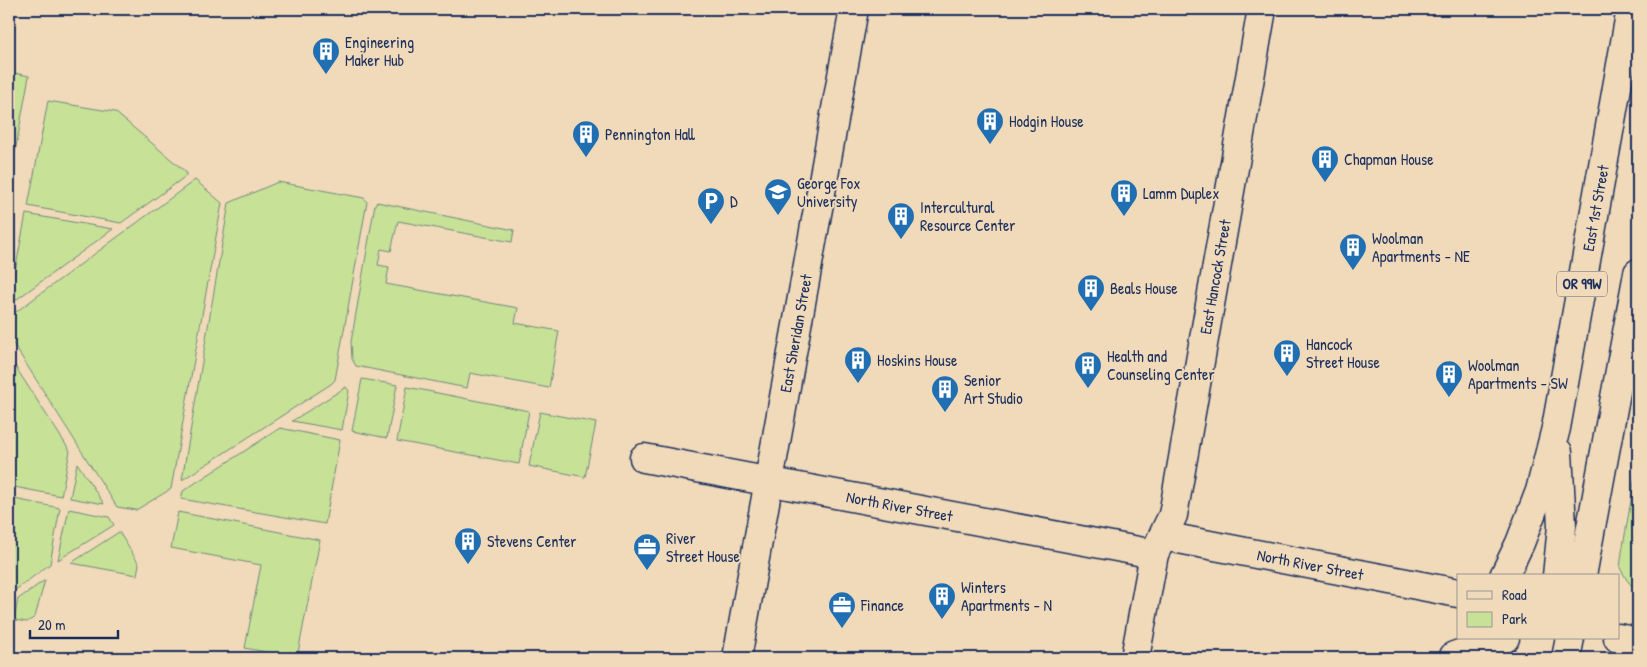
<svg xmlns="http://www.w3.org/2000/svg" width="1647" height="667" viewBox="0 0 1647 667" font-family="'Patrick Hand',sans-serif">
  <rect width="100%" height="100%" fill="#f0dab9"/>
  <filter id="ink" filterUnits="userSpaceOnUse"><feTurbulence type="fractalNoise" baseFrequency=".02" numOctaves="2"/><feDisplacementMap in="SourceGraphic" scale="10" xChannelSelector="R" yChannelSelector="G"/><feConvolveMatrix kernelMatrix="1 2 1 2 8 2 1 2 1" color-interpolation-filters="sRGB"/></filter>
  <g filter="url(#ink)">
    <path fill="#c7e197" stroke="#71887a" d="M9 72 29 76 9 185Z
      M48 101 115 112 186 172V176L121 223 28 206Z
      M195 180 222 203 171 489 136 510 117 507 9 337 10 321 9 317Z
      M278 182 364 198 367 202 335 380 331 384 182 480 229 203Z
      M377 202 514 230 512 242 398 221 391 251 381 249 378 265 389 267 386 284 518 308 515 323 559 331 549 388 470 373 467 388 356 366 352 359 351 342 375 204Z
      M26 214 113 229 9 305V303Z
      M9 357 70 451 61 496 9 486Z
      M362 379 397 385 387 438 352 431Z
      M346 387 349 391 342 430 292 421Z
      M407 387 529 411 519 464 397 441Z
      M540 412 596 423 585 477 529 466Z
      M280 428 340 440 325 524 181 499 183 491Z
      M1638 460V589L1633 587 1627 580 1620 568 1622 552Z
      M77 463 104 504 70 498Z
      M9 498 60 508 50 564 10 594 9 600V558L15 524 9 523Z
      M69 509 109 517 114 525 58 560Z
      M178 512 320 540 297 658 245 648 261 565 171 548Z
      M119 532 139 564 137 575 71 563Z
      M45 580 35 617 27 622 14 620 18 599Z"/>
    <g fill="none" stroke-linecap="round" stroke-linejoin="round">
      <g stroke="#1b2f5e" stroke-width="31">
        <g id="minor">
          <path id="s1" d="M644 458 1154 554"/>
          <path id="s2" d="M1163 536 1458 593"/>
          <path id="s3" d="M737 658 854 9"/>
          <path id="s4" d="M1135 658 1154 554 1173 515 1262 9"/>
        </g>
      </g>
      <g stroke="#1b2f5e" stroke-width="31">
        <path id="secondary" d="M1618 638 1638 642"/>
      </g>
      <g stroke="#1b2f5e" stroke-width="31">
        <g id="primary">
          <path id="s5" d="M1504 576 1520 543 1540 491 1556 428 1631 9"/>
          <path d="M1557 576 1562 526 1558 452"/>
          <path d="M1582 576 1638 273"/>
          <path d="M1454 656 1505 638"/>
          <path d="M1566 658 1570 638"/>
        </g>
      </g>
      <use href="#minor" stroke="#f0dab9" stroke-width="28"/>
      <use href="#secondary" stroke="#f0dab9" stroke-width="28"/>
      <use href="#primary" stroke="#f0dab9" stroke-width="28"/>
    </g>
  </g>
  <defs>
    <g id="building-pin" transform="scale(1.4375)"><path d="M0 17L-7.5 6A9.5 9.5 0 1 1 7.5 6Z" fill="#1f6fb2" stroke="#f0dab9"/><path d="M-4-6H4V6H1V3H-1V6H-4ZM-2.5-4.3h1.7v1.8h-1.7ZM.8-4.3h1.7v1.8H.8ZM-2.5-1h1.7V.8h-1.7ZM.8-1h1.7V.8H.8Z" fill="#fff"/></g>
    <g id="university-pin" transform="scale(1.4375)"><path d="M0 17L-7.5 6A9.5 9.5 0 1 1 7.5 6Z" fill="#1f6fb2" stroke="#f0dab9"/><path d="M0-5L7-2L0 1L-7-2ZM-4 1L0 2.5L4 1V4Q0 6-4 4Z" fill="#fff"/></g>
    <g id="parking-pin" transform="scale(1.4375)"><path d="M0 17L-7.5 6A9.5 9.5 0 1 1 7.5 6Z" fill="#1f6fb2" stroke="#f0dab9"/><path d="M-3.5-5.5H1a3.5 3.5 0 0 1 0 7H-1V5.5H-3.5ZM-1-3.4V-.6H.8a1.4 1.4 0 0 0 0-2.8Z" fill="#fff"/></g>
    <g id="office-pin" transform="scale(1.4375)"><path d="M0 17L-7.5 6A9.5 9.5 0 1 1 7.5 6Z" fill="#1f6fb2" stroke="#f0dab9"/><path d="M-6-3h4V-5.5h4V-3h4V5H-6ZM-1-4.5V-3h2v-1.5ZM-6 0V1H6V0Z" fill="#fff"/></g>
  </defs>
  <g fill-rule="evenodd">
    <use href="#building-pin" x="326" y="51"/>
    <use href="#building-pin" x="990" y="121"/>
    <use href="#building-pin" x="586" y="134"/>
    <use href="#building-pin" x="1325" y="159"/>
    <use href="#university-pin" x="778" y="192"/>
    <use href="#building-pin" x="1124" y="193"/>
    <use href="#parking-pin" x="711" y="201"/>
    <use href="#building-pin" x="901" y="216"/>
    <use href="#building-pin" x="1353" y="247"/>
    <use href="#building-pin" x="1091" y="288"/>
    <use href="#building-pin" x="1287" y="353"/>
    <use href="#building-pin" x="858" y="360"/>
    <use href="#building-pin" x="1088" y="365"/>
    <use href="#building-pin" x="1449" y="374"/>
    <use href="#building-pin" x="945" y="389"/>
    <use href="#building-pin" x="468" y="541"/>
    <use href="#office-pin" x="647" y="547"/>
    <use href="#building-pin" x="942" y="596"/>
    <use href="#office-pin" x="842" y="605"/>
  </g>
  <g text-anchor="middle" stroke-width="4" stroke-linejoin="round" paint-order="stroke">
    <rect fill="#f0dab9" stroke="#5b6279" stroke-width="1" x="1557" y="271.5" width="50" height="25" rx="4"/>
    <g font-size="15" font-weight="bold" fill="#1b2f5e">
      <text x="1582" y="289">OR 99W</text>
    </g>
    <g font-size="16" fill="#1b2f5e" stroke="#f0dab9" text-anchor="start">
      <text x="345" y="48">Engineering<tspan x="345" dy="18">Maker Hub</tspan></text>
      <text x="1009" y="127">Hodgin House</text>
      <text x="605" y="140">Pennington Hall</text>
      <text x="1344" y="165">Chapman House</text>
      <text x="797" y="189">George Fox<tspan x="797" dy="18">University</tspan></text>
      <text x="1143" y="199">Lamm Duplex</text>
      <text x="730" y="207">D</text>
      <text x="920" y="213">Intercultural<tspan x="920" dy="18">Resource Center</tspan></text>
      <text x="1372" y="244">Woolman<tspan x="1372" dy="18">Apartments - NE</tspan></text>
      <text x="1110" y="294">Beals House</text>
      <text x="1306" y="350">Hancock<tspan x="1306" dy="18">Street House</tspan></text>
      <text x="1107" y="362">Health and<tspan x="1107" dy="18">Counseling Center</tspan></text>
      <text x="877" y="366">Hoskins House</text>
      <text x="1468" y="371">Woolman<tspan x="1468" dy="18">Apartments - SW</tspan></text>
      <text x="964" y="386">Senior<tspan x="964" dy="18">Art Studio</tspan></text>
      <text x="666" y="544">River<tspan x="666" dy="18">Street House</tspan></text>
      <text x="487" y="547">Stevens Center</text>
      <text x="961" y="593">Winters<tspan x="961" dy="18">Apartments - N</tspan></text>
      <text x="861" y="611">Finance</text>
    </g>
    <g font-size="16" fill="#1b2f5e" stroke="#f0dab9">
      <text dy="6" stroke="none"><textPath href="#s5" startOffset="381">East 1st Street</textPath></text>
      <text dy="6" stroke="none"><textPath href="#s4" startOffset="391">East Hancock Street</textPath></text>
      <text dy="6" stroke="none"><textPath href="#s3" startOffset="330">East Sheridan Street</textPath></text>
      <text dy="6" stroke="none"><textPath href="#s1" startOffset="260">North River Street</textPath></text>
      <text dy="6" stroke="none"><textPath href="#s2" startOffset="150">North River Street</textPath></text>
    </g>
  </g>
  <rect width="1647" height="667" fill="none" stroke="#f0dab9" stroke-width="30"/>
  <rect x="15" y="15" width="1617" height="637" fill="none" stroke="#1b2f5e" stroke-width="2" filter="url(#ink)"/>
  <rect x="1457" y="574" width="162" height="65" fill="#f0dab9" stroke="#9b9695"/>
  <rect x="1467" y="591" width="25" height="8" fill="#f0dab9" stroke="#9b9695"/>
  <text x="1502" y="600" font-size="15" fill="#1b2f5e">Road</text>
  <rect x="1467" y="612" width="25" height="15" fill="#c7e197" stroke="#9b9695"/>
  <text x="1502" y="624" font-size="15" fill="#1b2f5e">Park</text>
  <path d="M30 630v8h88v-8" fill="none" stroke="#1b2f5e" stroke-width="2.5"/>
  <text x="38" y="630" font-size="15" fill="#1b2f5e" stroke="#f0dab9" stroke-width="4" paint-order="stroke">20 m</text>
</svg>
